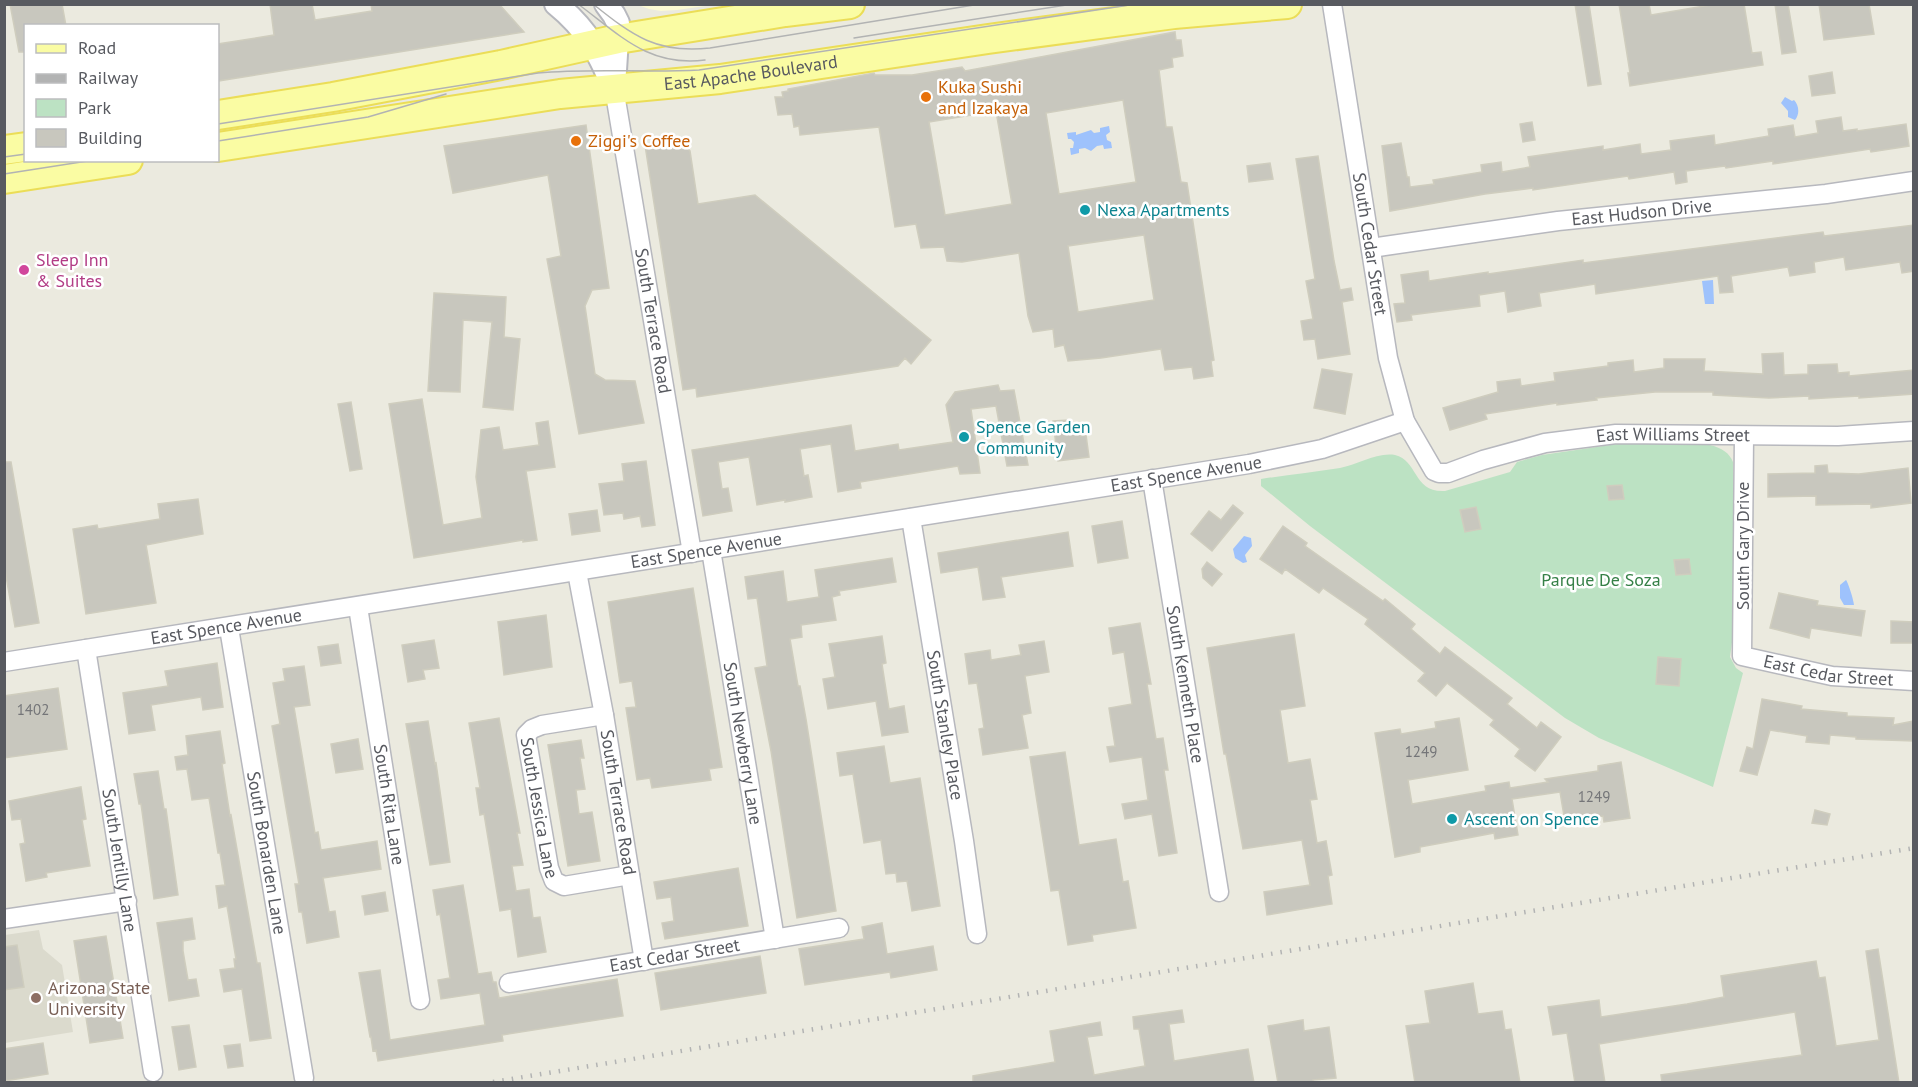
<svg xmlns="http://www.w3.org/2000/svg" width="1918" height="1087" viewBox="0 0 1918 1087" font-family="'PT Sans',sans-serif">
  <rect width="100%" height="100%" fill="#ebeadf"/>
  <path fill="#fcfad3" d="M638 5H712L677 10 661 11 649 9Z"/>
  <path fill="#dbdacd" d="M39 930 43 949 62 965 73 1032 5 1043V935Z"/>
  <path fill="#bce2c3" d="M1654 442C1676 443 1724 437 1733 462L1734 628 1730 657 1736 668 1743 673 1713 787 1599 738 1565 718 1310 526 1261 486V479C1287 475 1314 472 1340 468 1357 465 1377 452 1395 455 1418 460 1413 493 1445 491L1510 472 1517 462 1542 455 1624 443Z"/>
  <path fill="#9ec2fc" d="M1785 97 1792 101 1794 100C1799 105 1800 114 1795 120L1788 117V111L1781 103Z
    M1109 126 1110 132 1106 135 1107 140 1111 142 1112 148 1104 149 1103 145 1097 146 1091 151 1085 148 1079 149V153L1071 155 1070 148H1073L1074 142 1071 139H1068L1067 133 1076 132V135L1091 130 1094 133 1100 132V128Z
    M1713 280 1714 304H1705L1702 281Z
    M1244 536 1251 538 1252 546 1245 555 1247 562 1243 563 1235 558 1233 549Z
    M1846 580C1848 582 1854 601 1854 605H1844L1840 598V585Z"/>
  <path fill="#c8c7be" stroke="#cfcdbe" stroke-width="1.5" fill-rule="evenodd" d="M10 4H62L66 26H26V52H19Z
    M270 4H312L315 20 372 11 371 4H499L524 32 218 81V44L274 35Z
    M1575 4H1589L1601 84 1588 86Z
    M1619 4H1649L1651 15 1716 4H1744L1752 53 1761 52 1763 65 1630 86 1628 73H1630Z
    M1775 4H1788L1796 52 1782 54Z
    M1819 4H1869L1874 34 1824 40Z
    M1175 32 1176 40H1181L1183 56 1172 58 1173 67 1159 70 1166 127H1172L1181 182 1187 183 1214 360 1211 361 1213 376 1194 379 1192 367 1165 370 1161 349 1101 358 1068 361 1064 345 1055 347 1053 329 1033 332 1028 316 1019 253 962 262 947 261 944 247 921 248 916 224 895 227 879 127 800 135 799 126 794 127 792 114 778 115 775 97H783L782 92 788 91V89L874 73 875 75H912L962 67 965 71ZM1123 100 1136 182 1059 194 1046 113ZM996 111 1012 204 945 215 929 122ZM1144 235 1154 300 1078 312 1068 246Z
    M1832 72 1835 93 1812 96 1809 76Z
    M1841 117 1843 131 1857 129V131L1906 124 1909 146 1871 152 1870 149 1773 164V161L1726 168 1725 166 1686 171 1687 182 1676 184 1674 172 1629 179 1628 176 1533 190V188L1485 194 1390 211 1382 146 1401 143 1407 177H1409L1410 187 1434 184 1433 180 1482 172 1481 165 1501 162 1502 172 1530 167 1528 157 1603 146V150L1640 144 1641 154 1671 150 1670 141 1714 135 1715 145 1769 136 1768 129 1793 125 1795 137 1818 133 1816 121Z
    M1532 122 1535 140 1523 142 1520 124Z
    M586 125 609 288 592 290 585 306 595 374 605 380 635 381 644 423 579 434 547 259 561 256 548 175 453 193 444 146Z
    M663 142 667 145 681 143 690 151 698 204 755 195 931 340 911 364 905 358 898 366 697 397 696 388 683 390 645 145Z
    M1318 156 1334 261 1340 290 1351 288 1353 300 1342 302 1350 354 1318 359 1315 339 1304 340 1301 321 1313 319 1306 281 1315 279 1296 159Z
    M1270 163 1273 179 1249 182 1247 166Z
    M1914 225V271L1902 273 1900 262 1846 270 1844 257 1814 262 1815 272 1790 276 1788 267 1731 276 1733 292 1720 293 1718 276 1596 294 1595 284 1539 293 1541 306 1508 312 1505 291 1479 295 1480 306 1411 315 1412 320 1397 322 1394 304 1405 303 1401 275 1428 271 1429 281 1488 272V274L1583 260V263L1823 232 1824 236Z
    M434 293 506 297 504 337 520 339 513 410 483 407 492 322 463 320 460 392 428 391Z
    M1783 353 1784 375 1808 374V365L1837 364 1838 373 1849 372V376L1914 370V394L1859 398V396L1809 399V396L1769 398 1713 395V392H1655L1596 398 1597 400 1557 405V403L1485 414 1487 419 1450 430 1443 408 1498 392 1497 382 1520 379 1521 386 1555 381 1554 373 1608 366V363L1633 360 1634 372 1664 368V359H1705L1704 371 1763 374 1762 354Z
    M1322 369 1352 374 1345 414 1314 408Z
    M998 385 1000 391 1014 390 1028 465 1007 466 996 406 971 409 980 473 960 474 958 466 860 482 861 488 838 492 831 444 800 449 804 476 808 475 812 497 785 502V500L757 505 749 457 718 462 722 489 728 488 732 511 703 516 692 450 851 425 855 451 898 444 899 450 953 442 946 405 955 392Z
    M422 399 443 525 482 518 476 477 481 430 499 427 503 450 539 445 536 423 548 421 555 467 526 471 537 540 523 542V540L414 558 389 404Z
    M351 402 362 469 350 471 338 404Z
    M1069 420 1071 433 1080 432 1081 436 1086 435 1089 457 1058 461 1053 421Z
    M646 461 655 525 642 527 640 516 624 519 623 513 604 515 599 484 624 481 622 464Z
    M4 462H11L39 623 15 627 4 565Z
    M1827 465 1828 473 1859 474 1908 468 1911 503 1871 508V504L1816 505V496L1768 497V474L1815 473V466Z
    M1622 485 1624 499 1609 500 1607 486Z
    M198 499 203 534 146 545 156 603 86 614 73 529 97 525 98 529 160 519 158 504Z
    M1233 505 1243 513 1212 551 1191 534 1209 511 1221 520Z
    M1476 507 1481 529 1465 532 1460 510Z
    M597 510 600 531 572 535 569 514Z
    M1122 521 1128 558 1098 563 1092 526Z
    M1283 526 1307 543 1305 546 1383 601 1385 599 1415 624 1411 629 1440 654 1445 647 1512 698 1507 704 1537 728 1541 722 1561 737 1535 771 1515 756 1520 749 1490 725 1494 720 1447 683 1436 696 1418 681 1425 673 1365 624 1368 619 1323 588 1319 593 1285 569 1282 574 1260 559Z
    M1068 532 1073 566 1001 577 1005 597 983 600 978 567 941 573 938 553Z
    M892 558 896 582 839 591 840 595 832 597 836 620 801 625 802 637 790 639 798 686H800L806 719 836 911 797 918 771 751 755 668 767 666 757 598 748 599 745 577 783 571 787 602 819 597 815 570Z
    M1689 559 1691 574 1676 575 1674 560Z
    M1207 562 1222 574 1212 586 1203 578 1202 569Z
    M693 588 722 767 709 769 711 780 652 788 650 778 637 780 626 708 636 707 632 681 620 683 608 602Z
    M1779 593 1818 601 1817 605 1865 611 1861 636 1811 628 1809 638 1770 628Z
    M546 615 552 667 504 675 498 622Z
    M1891 621 1914 622V643H1891Z
    M1140 623 1151 684H1147L1156 739 1163 738 1168 770H1164L1177 853 1159 856 1152 814 1125 819 1122 804 1148 800 1142 757 1110 762 1107 747 1115 746 1109 708 1132 704 1124 652 1113 654 1109 628Z
    M1294 634 1305 706 1280 710 1288 763 1310 759 1317 799 1310 800 1317 843 1326 841 1332 875 1328 876 1332 904 1267 915 1264 892 1310 885 1302 840 1243 849 1226 754H1224L1207 648Z
    M882 636 886 663 882 664 889 709 904 706 908 732 882 736 876 701 828 709 823 679 835 677 829 644Z
    M434 640 439 668 423 670 425 679 408 682 402 645Z
    M1044 641 1049 672 1025 676 1031 713 1022 715 1028 748 983 755 979 729 984 728 977 683 969 684 965 654 990 650 991 660 1021 655 1019 645Z
    M338 644 341 663 321 666 318 647Z
    M1658 657 1681 659 1679 686 1656 684Z
    M217 663 223 707 203 710 201 697 151 705 155 730 129 734 123 693 168 686 165 671Z
    M304 666 310 705 294 707 315 833 318 832 321 850 377 841 381 869 323 878 329 912 335 911 339 937 307 943 302 912H299L295 884H299L272 726 280 724 273 683 285 681 283 669Z
    M58 688 67 749 4 758V696Z
    M1762 699 1802 706 1801 709 1847 713V716L1894 718 1893 725 1914 721V741L1856 739V737L1830 735 1829 744 1806 742 1807 736 1770 730 1757 775 1740 771 1747 747 1753 749Z
    M499 718 520 833H517L523 865 512 866 516 891 529 889 533 918 540 917 546 952 518 957 511 909 500 911 484 814 480 815 476 788H480L469 723Z
    M1459 718 1468 770 1408 780 1412 804 1486 791 1485 786 1509 782 1510 788 1548 782 1545 779 1598 771V766L1621 762 1630 818 1604 822 1603 816 1565 822 1560 792 1512 799 1518 835 1495 839 1494 833 1447 842 1420 847V852L1395 857 1375 733 1400 729 1401 734 1436 728 1435 722Z
    M428 721 435 764 436 763 450 862 430 865 406 724Z
    M220 731 225 763 222 764 230 816 231 815 257 963H260L271 1038 250 1041 242 989 224 992 220 970 235 968 234 959H236L227 906 219 908 216 886 225 885 220 853H218L209 798 192 800 187 769 177 770 175 757 188 755 186 736Z
    M358 739 363 769 336 773 331 744Z
    M581 740 584 758H580L585 789 576 790 579 814 592 812 600 861 568 866 548 745Z
    M884 746 890 783 920 778 940 906 912 911 907 881 897 882 896 873 886 874 881 840 864 843 853 774 840 776 837 753Z
    M1065 752 1079 845 1116 839 1123 882 1128 881 1136 928 1092 935 1093 941 1068 945 1059 890 1051 891 1030 757Z
    M158 771 164 809H166L178 895 154 899 141 804H139L134 774Z
    M81 787 86 819 82 820 90 866 46 873 47 877 26 881 20 844 25 843 21 819 12 820 9 801Z
    M1815 810 1830 814 1827 825 1812 823Z
    M738 868 748 926 665 939 662 923 674 921 671 897 657 899 654 882Z
    M463 885 478 974 491 972 493 982H496L499 998 617 979 623 1016 502 1035 503 1041 378 1061 376 1050 373 1051 371 1037H370L359 973 380 970 390 1040 485 1025 480 993 441 999 438 980 450 978 440 914 437 915 433 890Z
    M385 892 388 911 365 915 362 896Z
    M192 918 195 939 183 941V951L188 980 196 979 199 996 169 1001 157 923Z
    M882 923 887 954 933 946 937 970 891 978 890 972 805 985 799 949 864 939 862 927Z
    M106 936 123 1038 90 1043 74 941Z
    M17 945 24 987 4 990V947Z
    M1878 949 1899 1083H1662L1661 1075 1802 1055 1795 1012 1599 1044 1605 1083H1575L1567 1033 1553 1035 1548 1007 1599 1000 1601 1017 1687 1004 1724 997 1721 976 1816 961 1819 978 1825 977 1836 1046 1879 1040 1866 951Z
    M760 956 766 993 661 1010 655 973Z
    M1473 983 1478 1014 1502 1011 1505 1030 1511 1029 1520 1083H1415L1406 1026 1430 1023 1425 991Z
    M1182 1010 1184 1022 1169 1024 1174 1061 1248 1049 1254 1083H973V1076L1055 1062 1050 1031 1100 1022 1102 1035 1087 1037 1094 1075 1145 1066 1139 1029H1134L1133 1017Z
    M1303 1020 1304 1031 1329 1027 1336 1078 1313 1080V1083H1278L1268 1026Z
    M189 1025 196 1067 179 1070 172 1027Z
    M43 1043 48 1074 4 1081V1049Z
    M240 1044 243 1066 228 1068 224 1046Z"/>
  <g fill="none" stroke-linecap="round" stroke-linejoin="round">
    <g stroke="#b7b8be" stroke-width="21">
      <g id="minor">
        <path id="s1" d="M1332 4 1388 358 1405 421 1434 471 1439 473H1448L1483 460 1545 443 1616 434 1838 436 1914 431"/>
        <path id="s2" d="M614 88 692 553"/>
        <path id="s3" d="M1371 248 1558 221 1826 194 1914 181"/>
        <path id="s4" d="M1744 436 1742 656 1832 676 1914 681"/>
        <path id="s5" d="M1152 479 1219 892"/>
        <path id="s6" d="M911 518 964 841 977 934"/>
        <path id="s7" d="M711 550 775 939"/>
        <path id="s8" d="M577 572 604 715 644 961"/>
        <path id="s9" d="M358 607 420 1000"/>
        <path id="s10" d="M229 628 304 1078"/>
        <path id="s11" d="M86 649 153 1072"/>
        <path id="s12" d="M4 662 1249 464 1322 449 1405 421"/>
        <path id="s13" d="M604 715 542 725 532 729 526 735 549 868 554 881 564 886 630 875"/>
        <path d="M4 919 127 901"/>
        <path id="s14" d="M509 983 839 928"/>
      </g>
    </g>
    <g stroke="#b7b8be" stroke-width="26">
      <path id="tertiary" d="M556 4C588 30 598 52 614 88
        M606 4 614 15 618 23 614 86"/>
    </g>
    <g stroke="#ebdd57" stroke-width="32">
      <g id="primary">
        <path d="M218 115 333 97 501 65 618 39 785 12 850 4"/>
        <path id="s15" d="M218 147 560 94 720 79 988 39 1174 14 1287 4"/>
        <path d="M4 150 26 147"/>
        <path d="M4 179 128 160"/>
      </g>
    </g>
    <use href="#minor" stroke="#fff" stroke-width="18"/>
    <use href="#tertiary" stroke="#fff" stroke-width="22"/>
    <use href="#primary" stroke="#fafca3" stroke-width="28"/>
    <path stroke="#b2b3b3" stroke-width="1.5" d="M578 4C621 36 649 67 705 60
      M593 4C633 36 657 54 710 48L980 4
      M854 38 1073 4
      M218 124 538 73C591 68 645 73 699 70L1136 4
      M218 141 368 117 446 94
      M4 157 26 154
      M4 174 94 160"/>
    <path stroke="#b2b3b3" stroke-width="4.5" stroke-dasharray="1.5 8" stroke-linecap="butt" d="M493 1082 1914 848"/>
  </g>
  <g fill="#e8710a" stroke="#fff" stroke-width="2">
    <circle cx="926" cy="97" r="6"/>
    <circle cx="576" cy="141" r="6"/>
  </g>
  <g fill="#0f9aa8" stroke="#fff" stroke-width="2">
    <circle cx="1085" cy="210" r="6"/>
    <circle cx="964" cy="437" r="6"/>
    <circle cx="1452" cy="819" r="6"/>
  </g>
  <circle fill="#d1479c" stroke="#fff" stroke-width="2" cx="24" cy="270" r="6"/>
  <circle fill="#8d6e63" stroke="#fff" stroke-width="2" cx="36" cy="998" r="6"/>
  <g text-anchor="middle" stroke-width="5" stroke-linejoin="round" paint-order="stroke">
    <g font-size="15" fill="#747578">
      <text x="33" y="715">1402</text>
      <text x="1421" y="757">1249</text>
      <text x="1594" y="802">1249</text>
    </g>
    <g font-size="18" fill="#585a60" stroke="#fff">
      <text dy="6" stroke="none"><textPath href="#s15" startOffset="538">East Apache Boulevard</textPath></text>
      <text dy="6" stroke="none"><textPath href="#s3" startOffset="273">East Hudson Drive</textPath></text>
      <text dy="6" stroke="none"><textPath href="#s1" startOffset="243">South Cedar Street</textPath></text>
      <text dy="6" stroke="none"><textPath href="#s2" startOffset="236">South Terrace Road</textPath></text>
      <text dy="6" stroke="none"><textPath href="#s1" startOffset="726">East Williams Street</textPath></text>
      <text dy="6" stroke="none"><textPath href="#s12" startOffset="1197">East Spence Avenue</textPath></text>
      <text transform="translate(1743 546) rotate(-90)" y="6">South Gary Drive</text>
      <text dy="6" stroke="none"><textPath href="#s12" startOffset="711">East Spence Avenue</textPath></text>
      <text dy="6" stroke="none"><textPath href="#s12" startOffset="225">East Spence Avenue</textPath></text>
      <text dy="6" stroke="none"><textPath href="#s4" startOffset="308">East Cedar Street</textPath></text>
      <text dy="6" stroke="none"><textPath href="#s5" startOffset="208">South Kenneth Place</textPath></text>
      <text dy="6" stroke="none"><textPath href="#s6" startOffset="210">South Stanley Place</textPath></text>
      <text dy="6" stroke="none"><textPath href="#s7" startOffset="196">South Newberry Lane</textPath></text>
      <text dy="6" stroke="none"><textPath href="#s8" startOffset="234">South Terrace Road</textPath></text>
      <text dy="6" stroke="none"><textPath href="#s9" startOffset="200">South Rita Lane</textPath></text>
      <text dy="6" stroke="none"><textPath href="#s13" startOffset="156">South Jessica Lane</textPath></text>
      <text dy="6" stroke="none"><textPath href="#s10" startOffset="228">South Bonarden Lane</textPath></text>
      <text dy="6" stroke="none"><textPath href="#s11" startOffset="214">South Jentilly Lane</textPath></text>
      <text dy="6" stroke="none"><textPath href="#s14" startOffset="168">East Cedar Street</textPath></text>
    </g>
    <g font-size="18" fill="#c56008" stroke="#fff" text-anchor="start">
      <text x="938" y="93">Kuka Sushi<tspan x="938" dy="21">and Izakaya</tspan></text>
      <text x="588" y="147">Ziggi's Coffee</text>
    </g>
    <g font-size="18" fill="#0d838f" stroke="#fff" text-anchor="start">
      <text x="1097" y="216">Nexa Apartments</text>
      <text x="976" y="433">Spence Garden<tspan x="976" dy="21">Community</tspan></text>
      <text x="1464" y="825">Ascent on Spence</text>
    </g>
    <g font-size="18" fill="#b23c85" stroke="#fff" text-anchor="start">
      <text x="36" y="266">Sleep Inn<tspan x="36" dy="21">&amp; Suites</tspan></text>
    </g>
    <g font-size="18" fill="#368047" stroke="#fff">
      <text x="1601" y="586">Parque De Soza</text>
    </g>
    <g font-size="18" fill="#785e54" stroke="#fff" text-anchor="start">
      <text x="48" y="994">Arizona State<tspan x="48" dy="21">University</tspan></text>
    </g>
  </g>
  <rect width="1918" height="1087" fill="none" stroke="#585a60" stroke-width="12"/>
  <rect x="24" y="24" width="195" height="138" fill="#ffffff" stroke="#bcbdbf" stroke-width="1.5"/>
  <rect x="36" y="44" width="30" height="9" fill="#fafca3" stroke="#bcbdbf" stroke-width="1.5"/>
  <text x="78" y="54" font-size="18" fill="#585a60">Road</text>
  <rect x="36" y="74" width="30" height="9" fill="#b2b3b3" stroke="#bcbdbf" stroke-width="1.5"/>
  <text x="78" y="84" font-size="18" fill="#585a60">Railway</text>
  <rect x="36" y="99" width="30" height="18" fill="#bce2c3" stroke="#bcbdbf" stroke-width="1.5"/>
  <text x="78" y="114" font-size="18" fill="#585a60">Park</text>
  <rect x="36" y="129" width="30" height="18" fill="#c8c7be" stroke="#bcbdbf" stroke-width="1.5"/>
  <text x="78" y="144" font-size="18" fill="#585a60">Building</text>
</svg>
